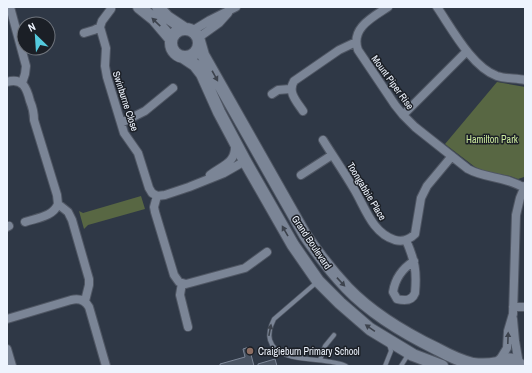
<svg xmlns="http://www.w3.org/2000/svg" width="532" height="373" viewBox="0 0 532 373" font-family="'Archivo Narrow',sans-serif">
  <rect width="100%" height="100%" fill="#2f3846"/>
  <path fill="#586743" d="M497 82 525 87 524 177 518 179 510 176 486 172 475 167 445 144Z
    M141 196 145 209 88 225 84 229 79 211 83 213Z"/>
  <path fill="#495362" stroke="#7c8697" d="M249 347 254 366H220V364L245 357 243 349Z
    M275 359 277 366H258V364Z"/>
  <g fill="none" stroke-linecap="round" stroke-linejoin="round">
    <g stroke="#4f5663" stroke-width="5.5">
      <path id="lane" d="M317 282 274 319C271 325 268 333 270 340 277 365 326 356 346 366
        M320 360 325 346 334 335
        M385 366 391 351 389 344
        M401 366 406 358 411 356"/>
    </g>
    <g stroke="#4f5663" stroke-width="10">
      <path id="street" d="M10 7 26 66 25 74 22 83
        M388 7C373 17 350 28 358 50L395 105 403 115 415 127 468 169C486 179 506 176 524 188
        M437 7C452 29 472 67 497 76 506 79 516 78 525 80
        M111 9 102 21 100 27 106 48 105 66 107 77 124 133 138 153 149 188 152 193 157 196 165 195 189 187 224 173 245 161
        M192 31 210 20 236 7
        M84 33 94 30 100 27
        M198 38 219 23 228 13
        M7 82C23 77 27 89 30 101 33 108 34 113 34 120L57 195 58 204
        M272 94 278 90 290 89
        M303 111C297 102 287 92 294 81L339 50 356 42
        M403 115 467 51
        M121 123 145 111 173 88
        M323 140C333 156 344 172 354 189 365 207 372 233 395 240 403 242 409 240 415 234L421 198 427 186 452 156
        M210 175C223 165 236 163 235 145
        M301 175 332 155
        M157 196 154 207 155 212 174 275 179 282 186 284 245 268 267 252
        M58 204 68 212 72 220 89 279V285L85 301
        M25 222C36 218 53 217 58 204
        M7 227 9 226
        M406 240C415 261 417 271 415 293 412 301 405 301 397 299L393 292C395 279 403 268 414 261
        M182 283 180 295 188 327
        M513 307H525
        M7 319 71 300C79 298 85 300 89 307L106 366
        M513 319 515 341 519 364
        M7 349 12 366
        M499 361 507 348 508 331 513 314 516 215 520 198 525 186"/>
    </g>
    <g stroke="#4f5663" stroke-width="14">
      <path id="secondary" d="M139 7 154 19 171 39
        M158 7 167 17 185 29
        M171 43a14 14 0 1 1 28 0a14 14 0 1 1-28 0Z
        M199 41 203 55 305 235C318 254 331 271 347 288 372 314 404 333 437 349 448 355 460 361 473 364 482 365 489 365 497 363
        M183 57 195 65 202 74 219 112 245 161 293 245 318 281 340 303 370 329 413 355 442 366
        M495 366C502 357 513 357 521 366"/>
    </g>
    <use href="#lane" stroke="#7b8596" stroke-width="4"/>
    <use href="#street" stroke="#7b8596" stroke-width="8"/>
    <use href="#secondary" stroke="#7b8596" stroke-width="12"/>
  </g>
  <defs><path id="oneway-solid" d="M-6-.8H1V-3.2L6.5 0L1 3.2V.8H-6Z"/></defs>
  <g fill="#3d434d">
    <use href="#oneway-solid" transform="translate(156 22) rotate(-136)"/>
    <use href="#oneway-solid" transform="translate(215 76) rotate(61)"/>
    <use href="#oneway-solid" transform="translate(285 231) rotate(-120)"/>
    <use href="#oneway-solid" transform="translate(341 282) rotate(47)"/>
    <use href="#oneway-solid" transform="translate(370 328) rotate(-145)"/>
    <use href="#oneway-solid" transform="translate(270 330) rotate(-79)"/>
    <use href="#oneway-solid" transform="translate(508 338) rotate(-88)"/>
  </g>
  <circle fill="#8d6e63" stroke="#1b1f26" stroke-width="1.5" cx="250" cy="351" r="4"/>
  <g text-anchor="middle" stroke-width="3" stroke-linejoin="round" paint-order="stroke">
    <g font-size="10" fill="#eef4fe" stroke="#1b1f26">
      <text transform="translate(393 82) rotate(54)" y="4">Mount Piper Rise</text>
      <text transform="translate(126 101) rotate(72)" y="4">Swinburne Close</text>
      <text transform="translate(367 191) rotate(59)" y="4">Toongabbie Place</text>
      <text transform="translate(312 242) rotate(56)" y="4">Grand Boulevard</text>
    </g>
    <g font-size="10" fill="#ceec9f" stroke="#1b1f26">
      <text x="492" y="143">Hamilton Park</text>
    </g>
    <g font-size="10" fill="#eef4fe" stroke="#1b1f26" text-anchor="start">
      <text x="258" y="355">Craigieburn Primary School</text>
    </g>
  </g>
  <rect width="532" height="373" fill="none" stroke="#eef4fe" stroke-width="16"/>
  <g transform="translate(36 36) rotate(335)"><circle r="19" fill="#1b1f26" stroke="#6f747c"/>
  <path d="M0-3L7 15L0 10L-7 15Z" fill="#54cadd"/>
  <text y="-6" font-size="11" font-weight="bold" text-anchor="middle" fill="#eef4fe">N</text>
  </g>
</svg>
